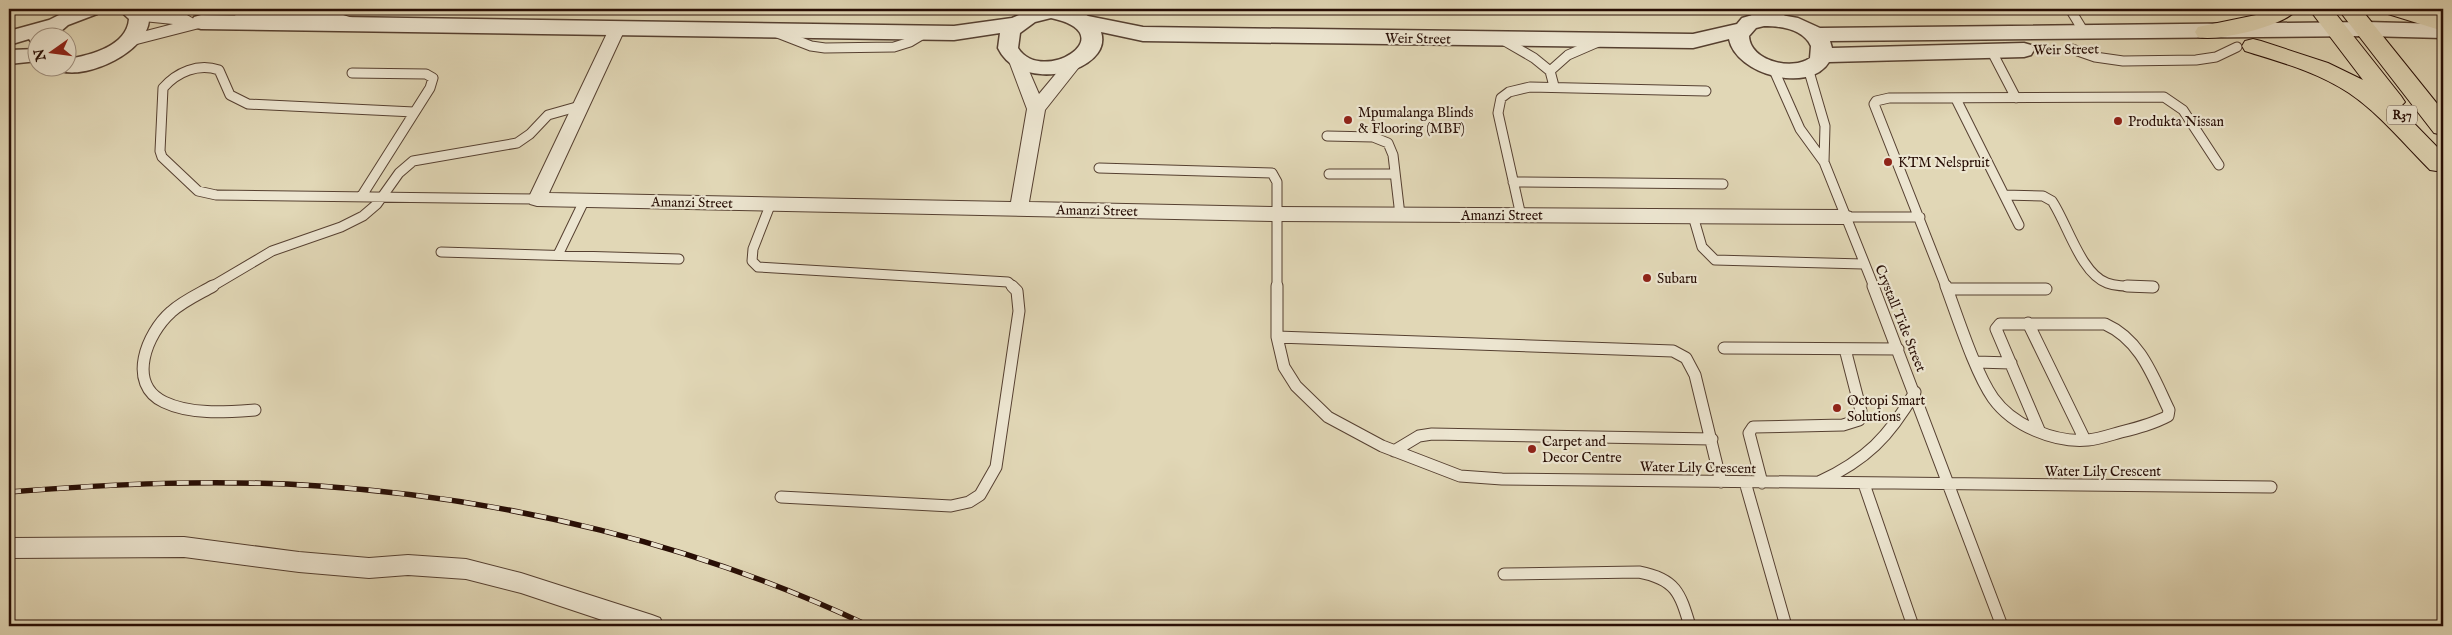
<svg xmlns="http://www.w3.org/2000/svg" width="2452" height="635" viewBox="0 0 2452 635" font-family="'IM FELL English',serif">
  <rect width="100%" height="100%" fill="#e1d7b6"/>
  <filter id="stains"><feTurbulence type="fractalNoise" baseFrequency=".004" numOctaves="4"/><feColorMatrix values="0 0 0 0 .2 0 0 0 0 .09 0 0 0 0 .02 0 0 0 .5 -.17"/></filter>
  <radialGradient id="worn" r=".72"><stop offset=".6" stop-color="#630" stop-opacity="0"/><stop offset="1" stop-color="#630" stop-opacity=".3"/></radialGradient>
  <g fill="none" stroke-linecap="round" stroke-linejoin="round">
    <g stroke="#564031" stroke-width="11">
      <path id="service-far1" d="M1774 9 1782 20
        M2070 9 2084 32
        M239 18C277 12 317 8 353 23
        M1755 21 1757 9
        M775 32 811 46 825 48 894 47 910 42 925 33
        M1503 40 1534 58 1550 71 1554 86
        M2072 49 2095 57 2123 61 2196 60 2216 57 2237 47
        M1991 50 2016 98
        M1773 68 1800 129 1824 162 1874 287
        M1808 68 1825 126 1824 162
        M1550 71 1568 55 1598 42
        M352 73 426 74 433 78 430 88 361 197
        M1956 99 2019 225
        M414 112 248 104 230 95 219 70C198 63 177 72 163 88L160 151 162 157 198 191 216 195 537 199
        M1327 136 1373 137 1388 143 1393 155 1400 215
        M1099 168 1272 173 1277 182V287
        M1329 174H1395
        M1513 182 1723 184
        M2004 195 2043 196 2052 201C2067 223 2081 274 2107 283 2121 288 2138 286 2153 287
        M771 203 753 249 752 261 758 267 1008 282 1013 287
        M1521 216 1498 113 1501 98 1509 92 1530 87 1706 91
        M1693 216 1702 247 1715 260 1863 264
        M1844 217H1920
        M441 252 679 259
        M558 255 585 199
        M211 287 272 251 341 227 363 216 377 204 399 173 413 161 517 143 530 134 548 115 580 106
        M1946 287 1874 104 1876 101 1889 98 2164 97 2183 110 2219 165"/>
    </g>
    <g stroke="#564031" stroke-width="13">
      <path id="service" d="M213 286C199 294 183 301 171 312 147 333 126 384 164 402 191 415 226 412 255 410
        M1277 286V337L1284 367 1296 386 1328 417 1382 446 1460 476 1502 479 2271 487
        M1873 286 2002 626
        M1946 286C1958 318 1975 372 1993 398 2013 426 2055 443 2088 440 2099 439 2110 435 2121 432 2137 428 2153 424 2168 416L2169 410C2153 377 2141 340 2105 324H2000L1996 329 2039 430
        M2127 286 2153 287
        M1948 289H2046
        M2028 323 2085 440
        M1277 337 1673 351 1686 358 1695 375 1721 482
        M1724 348 1898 349
        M1976 362 2011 363
        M1394 451 1419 436 1432 434 1712 439
        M1745 482 1786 626
        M1819 482C1866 460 1889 437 1915 392
        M1762 483 1749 433 1753 427 1843 425 1859 420 1861 411 1845 349
        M1864 484 1913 626
        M781 497 951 506 969 502 980 495 996 467 1019 311 1017 291 1012 286
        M1504 574 1639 572C1676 579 1680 593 1690 626"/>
    </g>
    <g stroke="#564031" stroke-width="2">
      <path id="minor" d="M139 11 187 15 194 19 207 18 209 22 207 26 129 46 123 45 121 41 123 37 173 24 133 20 131 16 133 12Z
        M617 24 623 25 625 29 549 193 1011 202 1027 109 1009 61 1011 57H1023L1039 94 1069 58H1081L1083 62 1045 110 1029 202 1276 207 1844 210 1851 212 1853 217 1851 222 1844 224 1276 221 537 206 530 204 528 199 609 29 611 25Z
        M184 537 299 552 369 558 408 555 466 559 521 573 652 615 660 618 664 626H620L521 593 466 579 408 575 369 578 299 572 184 557 9 558V538Z"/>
    </g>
    <g stroke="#564031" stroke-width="3">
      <path id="tertiary" d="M71 9H100L97 14 68 25 53 38H38V44L32 43 29 39 9 45V31L49 20Z
        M118 9C125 9 134 7 141 9 146 10 149 15 149 20 147 52 88 79 61 71L58 68H68V59C91 55 127 46 129 19Z
        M1033 9C1051 9 1073 5 1088 16L1143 27 1693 34 1737 24 1742 18 1763 12 1798 18 1820 28 2366 22 2443 24V38L2366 36 1830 41 1832 48 2024 43 2031 45 2034 50 2031 55 2024 57 1829 62C1810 94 1736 75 1729 39L1693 48 1143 41 1101 32C1114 71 1021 96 998 48L1000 33 954 40 201 29 194 27 191 22 194 17 201 15 954 26 1012 18ZM1051 18C1126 34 1042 86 1018 48L1020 33 1035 22ZM1764 26C1780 26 1803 29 1811 46L1810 58C1792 71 1750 61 1749 36L1756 28Z
        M38 49V61L9 64V50Z"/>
    </g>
    <g stroke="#280e05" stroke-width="2">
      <path id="primary" d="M2272 9H2297C2286 26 2217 42 2198 37L2195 32 2198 27 2256 15Z
        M2309 9H2332L2401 96 2405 102 2399 108 2443 153V172L2430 170C2404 144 2380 114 2349 93 2318 72 2280 62 2245 51L2242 46 2245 41 2253 39 2261 41 2328 63 2363 80Z
        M2338 9H2361L2443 111V135L2434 133Z
        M2385 9H2419L2443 16V31L2388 14Z"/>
    </g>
    <use href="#service-far1" stroke="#ece5d0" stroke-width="9"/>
    <use href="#service" stroke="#ece5d0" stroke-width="11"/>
    <use href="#minor" fill="#ece5d0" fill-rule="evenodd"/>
    <use href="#tertiary" fill="#ece5d0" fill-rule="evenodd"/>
    <use href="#primary" fill="#e1d7b6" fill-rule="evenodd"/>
    <g stroke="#280e05" stroke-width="5.5">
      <path id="rail" d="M9 492C112 484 215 479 319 486 505 498 700 545 869 626"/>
    </g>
    <use href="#rail" stroke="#ece5d0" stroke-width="4" stroke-dasharray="12" stroke-linecap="butt"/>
  </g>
  <g fill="#8f2418" stroke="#ece5d0" stroke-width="2">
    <circle cx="1348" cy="120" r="5"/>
    <circle cx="2118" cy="121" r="5"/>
    <circle cx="1888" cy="162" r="5"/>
    <circle cx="1647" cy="278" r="5"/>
    <circle cx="1837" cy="408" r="5"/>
    <circle cx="1532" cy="449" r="5"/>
  </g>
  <g text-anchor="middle" stroke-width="4.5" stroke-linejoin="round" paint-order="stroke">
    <rect fill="#ece5d0" stroke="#634e42" stroke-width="1" x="2387" y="105.5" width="30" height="19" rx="4"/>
    <g font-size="12" font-weight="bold" fill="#280e05">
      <text x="2402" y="119">R37</text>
    </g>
    <g font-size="14" fill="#280e05" stroke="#ece5d0">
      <text transform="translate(1418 38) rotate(1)" y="5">Weir Street</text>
      <text transform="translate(2066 49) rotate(-1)" y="5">Weir Street</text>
      <text transform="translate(692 202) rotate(1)" y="5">Amanzi Street</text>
      <text transform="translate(1097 210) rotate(1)" y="5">Amanzi Street</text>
      <text x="1502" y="220">Amanzi Street</text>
      <text transform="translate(1901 318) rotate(68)" y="5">Crystall Tide Street</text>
      <text transform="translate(1698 467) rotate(1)" y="5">Water Lily Crescent</text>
      <text x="2103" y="476">Water Lily Crescent</text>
    </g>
    <g font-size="14" fill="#280e05" stroke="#ece5d0" text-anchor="start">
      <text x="1358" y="117">Mpumalanga Blinds<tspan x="1358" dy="16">&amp; Flooring (MBF)</tspan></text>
      <text x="2128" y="126">Produkta Nissan</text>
      <text x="1898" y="167">KTM Nelspruit</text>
      <text x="1657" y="283">Subaru</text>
      <text x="1847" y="405">Octopi Smart<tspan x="1847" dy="16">Solutions</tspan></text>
      <text x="1542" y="446">Carpet and<tspan x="1542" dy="16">Decor Centre</tspan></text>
    </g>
  </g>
  <rect width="2452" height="635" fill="none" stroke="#e1d7b6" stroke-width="30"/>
  <rect x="10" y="10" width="2432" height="615" fill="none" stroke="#280e05" stroke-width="2.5"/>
  <rect x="15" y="15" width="2422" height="605" fill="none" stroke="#280e05"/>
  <g transform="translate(52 52) rotate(256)"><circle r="24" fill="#ece5d0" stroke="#9e8f7f"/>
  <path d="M0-4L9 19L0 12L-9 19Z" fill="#8f2418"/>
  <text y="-8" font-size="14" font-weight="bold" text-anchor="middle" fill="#280e05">N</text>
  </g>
  <rect width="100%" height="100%" filter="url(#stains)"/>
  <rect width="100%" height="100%" fill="url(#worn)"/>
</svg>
